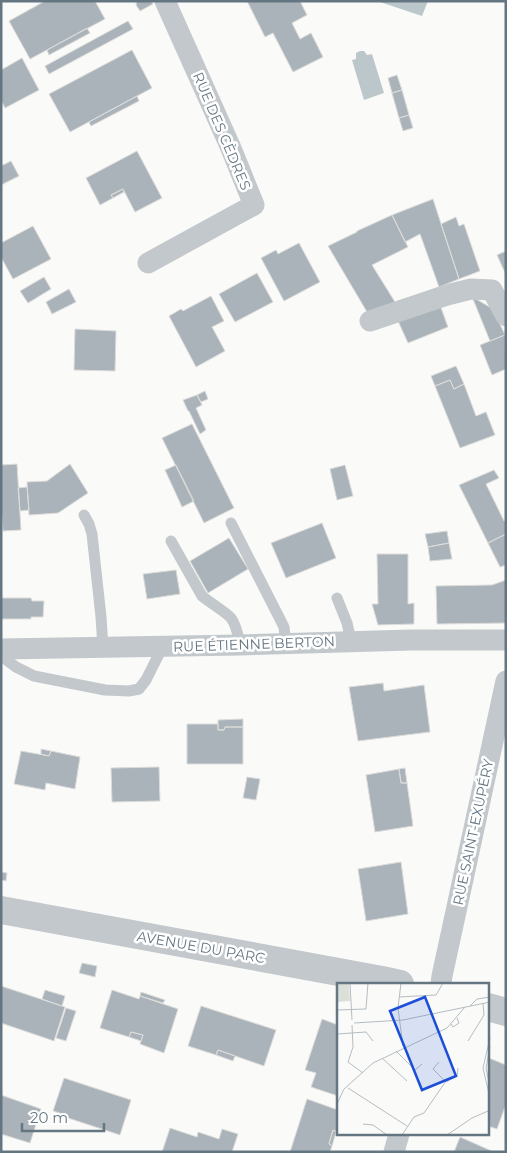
<svg xmlns="http://www.w3.org/2000/svg" width="507" height="1153" viewBox="0 0 507 1153" font-family="Montserrat,sans-serif">
  <rect width="100%" height="100%" fill="#fafaf8"/>
  <path fill="#bbc7cb" d="M381 1H428L422 16 380 2Z
    M360 51H364L367 55 372 54 384 93 364 100 352 60 356 59V53Z"/>
  <path fill="#aab3b9" stroke="#dcdcda" d="M45 1H95L105 19 30 59 9 21Z
    M137 1H151L153 4 140 11 136 5Z
    M247 1H300L307 15 292 23 300 39 311 33 323 57 293 72 273 33 265 37Z
    M128 21 133 29 49 74 45 66Z
    M87 28 90 33 49 55 47 50Z
    M132 50 152 88 70 132 49 94Z
    M22 58 39 90 5 108 1 100V70Z
    M397 75 402 90 392 93 388 78Z
    M402 90 409 115 399 118 392 93Z
    M137 96 139 101 91 126 89 122Z
    M409 115 413 128 403 131 399 118Z
    M137 151 162 198 135 212 123 189 111 195 113 198 100 205 86 178Z
    M11 161 19 176 1 185V166Z
    M123 189 124 192 113 198 111 195Z
    M433 199 459 279 439 287 420 234 405 242 392 215Z
    M392 215 408 247 372 265 395 302 370 317 328 246 357 232V231Z
    M456 217 459 226 464 224 480 271 459 279 441 224Z
    M33 226 51 259 13 279 1 257V243Z
    M299 243 320 282 284 301 261 258 276 250 278 254Z
    M506 251V275L497 255Z
    M257 273 273 302 235 322 219 294Z
    M44 277 51 289 28 303 20 291Z
    M69 289 76 302 52 314 46 302Z
    M211 296 224 321 212 327 225 351 196 367 169 316 181 309 183 311Z
    M473 299H476L493 309 505 335 490 341Z
    M440 305 448 327 408 343 398 321Z
    M75 329 116 331 115 371 74 370Z
    M505 335 506 369 492 375 480 345Z
    M456 366 464 384 454 389 450 380 435 386 431 376Z
    M450 380 454 389 464 384 476 416 486 412 495 435 460 448 435 386Z
    M205 391 208 399 201 402 197 395Z
    M197 395 202 405 196 408 206 430 200 434 189 411H188L183 400Z
    M192 424 234 508 204 523 162 438Z
    M17 464 21 530 3 531 1 505V465Z
    M70 464 88 493 58 513 29 515 27 482 47 481Z
    M176 465 194 501 182 507 165 470Z
    M345 465 353 496 337 500 330 469Z
    M494 470 499 478 486 484 504 521H506V534L488 543 459 485Z
    M27 487 29 510 20 511 18 488Z
    M322 523 336 558 286 578 271 543Z
    M447 531 449 543 428 547 425 534Z
    M506 534V565L500 567 488 543Z
    M229 538 248 569 208 593 190 561Z
    M449 543 452 559 430 561 428 547Z
    M377 554H408V604L414 603V624L378 625 372 604H378Z
    M176 570 180 594 147 599 143 574Z
    M506 580V623L437 624 436 586 492 585Z
    M1 598H31L32 601H44L43 617H31V619H1Z
    M383 683 384 691 424 685 430 732 358 741 349 687Z
    M243 719V727H225L224 730H218V720Z
    M187 724H218V730H224L225 727H243V764H187Z
    M41 749 51 751 49 756 41 754Z
    M21 751 49 756 51 751 80 757 75 789 46 783 45 790 14 784Z
    M159 767 160 801 112 802 111 768Z
    M405 768 407 783H401L399 769Z
    M399 769 401 783H407L413 826 375 832 366 775Z
    M247 777 260 779 256 800 243 798Z
    M401 862 408 914 366 921 358 869Z
    M1 872 7 873 6 881 1 880Z
    M82 963 97 966 95 977 79 973Z
    M1 986 65 1007 54 1041 1 1023Z
    M45 990 65 996 62 1006 42 999Z
    M112 990 139 999 140 996 178 1009 164 1053 140 1044 143 1035 131 1032 129 1037 100 1028Z
    M141 992 165 1000 163 1003 140 996Z
    M201 1006 276 1030 264 1066 218 1050 216 1055 188 1046Z
    M66 1008 76 1011 66 1041 56 1038Z
    M322 1019 338 1025V1096L311 1087 316 1073 305 1070Z
    M131 1032 143 1035 141 1041 129 1037Z
    M218 1050 235 1056 233 1061 216 1055Z
    M489 1058 506 1065V1104L497 1129 488 1126Z
    M64 1078 131 1100 120 1135 65 1117 66 1115 53 1111Z
    M1 1095 41 1109 30 1143 1 1134Z
    M307 1099 338 1110V1132L333 1130 329 1144 332 1146 330 1152H290Z
    M170 1128 197 1137 198 1132 219 1139 222 1129 238 1134 232 1152H162Z
    M333 1130 336 1132 332 1146 329 1144Z
    M460 1137 494 1152H454Z"/>
  <g fill="none" stroke-linecap="round" stroke-linejoin="round">
    <path stroke="#c3c8cc" stroke-width="11" d="M84 515 89 524 92 534 101 617 103 648
      M231 523 284 627 286 644
      M171 541 202 596C209 602 227 613 231 618 237 626 238 636 240 645
      M337 598 347 623 351 641
      M1 656 16 667 34 676 105 690 129 691 139 689 146 680 163 646"/>
    <path stroke="#c3c8cc" stroke-width="21" d="M148 263 254 205 230 146 165 1
      M370 321 447 295 471 289 492 290 506 316
      M1 649 240 645 411 640H506
      M441 984 442 976 506 681
      M394 1152 399 1134"/>
    <path stroke="#c3c8cc" stroke-width="28" d="M1 910 382 980 400 984
      M488 1007 506 1012"/>
  </g>
  <g text-anchor="middle" stroke-width="5" stroke-linejoin="round" paint-order="stroke">
    <g font-size="14" fill="#657683" stroke="#fff">
      <text transform="translate(222 131) rotate(67)" y="5">RUE DES CÈDRES</text>
      <text transform="translate(254 644) rotate(-2)" y="5">RUE ÉTIENNE BERTON</text>
      <text transform="translate(473 832) rotate(-78)" y="5">RUE SAINT-EXUPÉRY</text>
      <text transform="translate(201 947) rotate(10)" y="5">AVENUE DU PARC</text>
    </g>
  </g>
  <g transform="translate(337 983)">
    <rect width="152" height="152" fill="#fafaf8"/>
    <path d="M0 0H12L13 18 0 19Z" fill="#dadfd7"/>
    <path fill="none" stroke="#b5bdc2" stroke-width="1" d="M13 0 15 37M64 0 61 25 66 63M62 14 99 12 106 0M133 23 140 16 153 14M0 27 29 26 31 0M17 40 66 37 153 19M114 41 116 44 122 40 120 35M15 42 16 64 11 79 26 90M0 51 29 49 36 58M153 55 146 85 153 115M131 58 147 32 146 20M153 64 149 85 153 104M59 68 78 87 85 81M45 75 70 98M102 79 96 86 109 99 120 93 121 85M11 105 70 143M7 106 36 80 110 45 128 24M0 121 7 106M26 141 36 142 50 152M65 152 77 134 87 130 109 98M110 152 135 135 151 128"/>
    <path fill="#1d4ed8" fill-opacity="0.15" stroke="#1d4ed8" stroke-width="2.5" d="M88 14 119 93 85 107 53 28Z"/>
    <rect width="152" height="152" fill="none" stroke="#657683" stroke-width="2.5"/>
  </g>
  <rect width="507" height="1153" fill="none" stroke="#657683" stroke-width="5"/>
  <path d="M22 1123v8h82v-8" fill="none" stroke="#657683" stroke-width="2.5"/>
  <text x="30" y="1123" font-size="15" fill="#657683" stroke="#ffffff" stroke-width="4" paint-order="stroke">20 m</text>
</svg>
